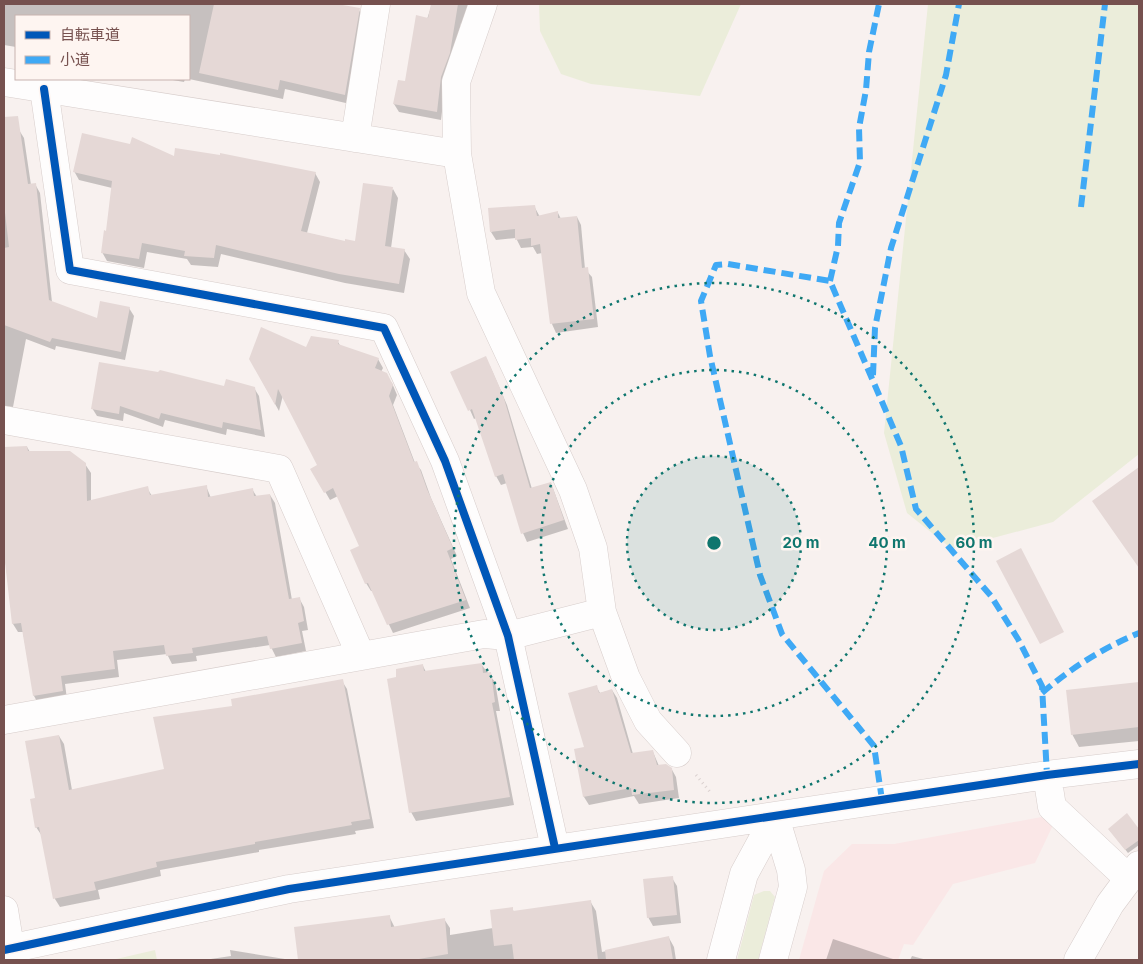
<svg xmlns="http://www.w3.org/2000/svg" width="1143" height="964" viewBox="0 0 1143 964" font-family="Inter,'Noto Sans JP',sans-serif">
  <rect width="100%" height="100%" fill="#f8f1ef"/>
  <path fill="#fae7e7" d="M1047 816 1054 823 1035 863 953 884 913 945 904 944 898 960H799L824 871 852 844H894Z"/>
  <path fill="#ebedda" d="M539 4H741L700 96 591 84 561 74 540 31Z
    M928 4H1139V454L1053 522 952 549 907 513 884 433Z
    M764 891H770L775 897 758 960H737L754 895Z
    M155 950 157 960H112Z"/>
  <path fill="#0003" d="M4 4H322L359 10 364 19 350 104 285 89 283 99 189 79V16H16V47L4 45Z
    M432 4H476L467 24 461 23 454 62 445 86 441 120 399 112 394 104 406 83Z
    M167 79H185L184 82Z
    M19 130 24 138 31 185 35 184 40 193 52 302 97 320 129 308 134 316 125 360 56 346 55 350 26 339 13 407 4 406V132Z
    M175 158 315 173 320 182 307 233 346 242H356L393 189 398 198 391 248 404 250 410 259 404 293 345 283 221 254 218 267 191 265 187 259 147 252 144 268 107 261 102 252 107 232 112 188 79 180 74 171Z
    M534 206 540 217 558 213 561 219 577 217 581 225 585 269 592 277 598 327 556 333 552 324 542 253 537 254 533 247 521 248 516 238 496 240 491 232Z
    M338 342 341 347 378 359 383 368 381 372 392 383 397 395 393 405 415 463 421 470 431 498 457 556 451 559 470 608 393 633 373 591H371L366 583 361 547 338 496 330 500 312 469 319 466 283 395 279 411 250 359Z
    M490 366 507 405 532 489 551 483 568 529 527 542 523 533 507 483 501 485 496 476 476 418 474 419 470 410Z
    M159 374 225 387 254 388 259 396 265 437 227 429 226 435 165 420 163 427 124 413 123 421 97 416 92 408Z
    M27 447 30 452 85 464 91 473V501L147 488 152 496 206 486 211 498 252 489 257 497 270 495 275 503 292 600 299 598 304 607 308 630 302 631 306 651 276 657 270 645 196 656 197 661 172 664 167 654 117 660 119 677 65 684 67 699 39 705 34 696 23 632H18L13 624 4 549V448Z
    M1139 469V563L1138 564 1094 502Z
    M481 664 495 682 500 711H496L514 805 416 821 411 812 423 666 426 672Z
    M342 681 347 689 374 828 355 831 356 834 259 850V852L160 870 161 876 98 890 100 899 60 907 55 899 42 836 36 827 37 799 59 736 64 744 72 790 165 770 234 707Z
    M1139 684V741L1079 747 1072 734 1067 692Z
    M596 686 600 693 612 690 617 698 633 754 653 752 659 766 671 768 676 777 679 798 639 804 634 796 589 805 584 797 585 748Z
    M1127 815 1139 831V845L1128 853 1109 829Z
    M672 878 677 886 681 923 653 926 648 917Z
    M590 901 596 911 602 952 669 938 674 947 676 960H299L296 928 389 916 395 928 444 919 450 928V935L493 928 512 908 514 912Z
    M833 939 896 960H826Z
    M230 950 291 960H204L231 956Z
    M912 956 927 960H910Z"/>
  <path fill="#e5d8d6" d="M214 4H337L360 8 345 95 280 80 278 90 199 73Z
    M431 4H458L450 53 441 77 437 112 393 104 398 80 405 81 416 15 428 18Z
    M18 116 28 184 36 183 49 300 97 318 100 301 130 307 121 352 52 338 50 342 4 325V248L9 247 4 204V117Z
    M82 133 130 144 132 137 174 156 175 148 220 155V153L316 172 301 231 345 241V239L355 241 363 183 393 187 385 246 405 249 399 284 339 274 216 245 214 258 184 256 185 251 142 243 139 259 101 253 104 230 106 231 112 181 73 172Z
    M535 205 537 216 558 211V218L577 216 582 268 588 267 594 319 550 324 540 244 531 246V238L515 240V229L490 232 488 208Z
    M261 327 306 347 311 336 339 340 338 344 379 358 375 368 387 373 393 385 389 396 414 462 417 461 427 489 453 548 447 551 466 600 387 625 368 583 365 584 350 550 359 546 333 488 324 493 310 469 317 465 278 389 275 405 249 359Z
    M486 356 503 395 530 488 551 482 564 520 521 534 503 474 495 477 472 409 468 411 450 372Z
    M99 362 158 372 160 370 224 386 226 379 255 387 261 430 223 422 222 428 161 413 159 419 120 406 119 414 91 409Z
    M27 446 28 451H70L86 463 87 501 148 486 150 495 207 485 208 497 253 488 254 496 270 494 289 599 300 597 304 621 298 623 302 643 270 649 267 636 192 648 193 653 166 656 164 645 113 651 115 669 61 676 63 691 33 696 21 623 12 624 4 553V447Z
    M1139 467V568L1092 501Z
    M1021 548 1064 632 1040 644 996 561Z
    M482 663 483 673 491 672 495 702 492 703 510 797 409 813 387 679 396 677V669L423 664 424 671Z
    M343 679 370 819 351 822 352 825 255 842V844L156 862 157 867 94 882 96 890 53 899 39 827 35 828 30 799 35 798 25 741 59 735 69 790 164 769 153 717 232 706 231 699Z
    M1139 682V727L1071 735 1066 690Z
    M597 685 599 693 612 689 631 753 653 750 657 765 666 764 672 768 674 790 632 795 631 788 583 797 574 749 584 747 568 693Z
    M1127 813 1139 829V840L1125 850 1108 829Z
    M673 876 677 915 647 918 643 879Z
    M591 900 598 960H514L512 944 494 946 490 910 513 907V911Z
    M390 915 391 927 445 918 448 954 413 960H298L294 927Z
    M669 936 673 960H606L605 950Z"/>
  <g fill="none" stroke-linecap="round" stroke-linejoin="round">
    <g stroke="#d7cdcb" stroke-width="29">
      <path id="minor" d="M483 4 456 82 457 154 481 293 573 490 593 548 602 612 626 678 648 721 677 753
        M4 82 457 154
        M44 89 70 270 384 328 445 461 508 636 555 848
        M355 138 376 4
        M4 420 279 469 361 656
        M4 720 484 634 508 636 602 612
        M1047 775 1052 807 1128 878
        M4 910 12 960
        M4 950 289 889 1047 775 1139 764
        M721 960 744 874 775 817
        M773 960 793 887 791 870 775 817
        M1078 960 1110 904 1139 865"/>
    </g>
    <path stroke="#dad0cf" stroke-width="3" stroke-dasharray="1 4" stroke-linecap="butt" d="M696 775 711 793"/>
    <use href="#minor" stroke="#fefdfd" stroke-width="28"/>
    <path stroke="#3fa9f5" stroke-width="6" stroke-dasharray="12 6" stroke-linecap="butt" d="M1081 207 1105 4
      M830 281 838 246 839 223 860 162 859 128 866 90 869 52 879 4
      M873 375 875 328 891 248 946 75 959 4
      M1042 693C1071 668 1103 648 1139 633
      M882 800 874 746 782 634 760 575 710 356 701 301 716 265 728 264 830 281 901 446 916 509 991 596 1018 639 1042 686 1047 775"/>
    <g stroke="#fef5f1" stroke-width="11">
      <path id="cycleway" d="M44 89 70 270 384 328 445 461 508 636 555 848
        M4 950 289 889 1047 775 1139 764"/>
    </g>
    <use href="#cycleway" stroke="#0057b8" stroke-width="8"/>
  </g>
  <circle cx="714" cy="543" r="87" fill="#0f766e" fill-opacity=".12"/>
  <g fill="none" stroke="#0f766e" stroke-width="2.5" stroke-dasharray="2.5 5">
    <circle cx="714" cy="543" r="87"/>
    <circle cx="714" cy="543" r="173"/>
    <circle cx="714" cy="543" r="260"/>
  </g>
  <circle cx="714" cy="543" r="8" fill="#0f766e" stroke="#fef5f1" stroke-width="2.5"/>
  <g font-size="15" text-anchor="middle" font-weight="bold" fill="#0f766e" stroke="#fef5f1" stroke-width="5" stroke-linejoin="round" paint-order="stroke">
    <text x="801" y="548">20 m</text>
    <text x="887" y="548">40 m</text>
    <text x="974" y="548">60 m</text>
  </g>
  <rect width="1143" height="964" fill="none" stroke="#76514f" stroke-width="10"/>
  <rect x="15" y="15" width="175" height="65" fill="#fef5f1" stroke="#c8b3b0"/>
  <rect x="25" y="31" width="25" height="8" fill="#0057b8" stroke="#c8b3b0"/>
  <text x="60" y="40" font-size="15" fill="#76514f">自転車道</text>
  <rect x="25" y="56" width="25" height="8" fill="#3fa9f5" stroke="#c8b3b0"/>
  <text x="60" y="65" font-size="15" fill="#76514f">小道</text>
</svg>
